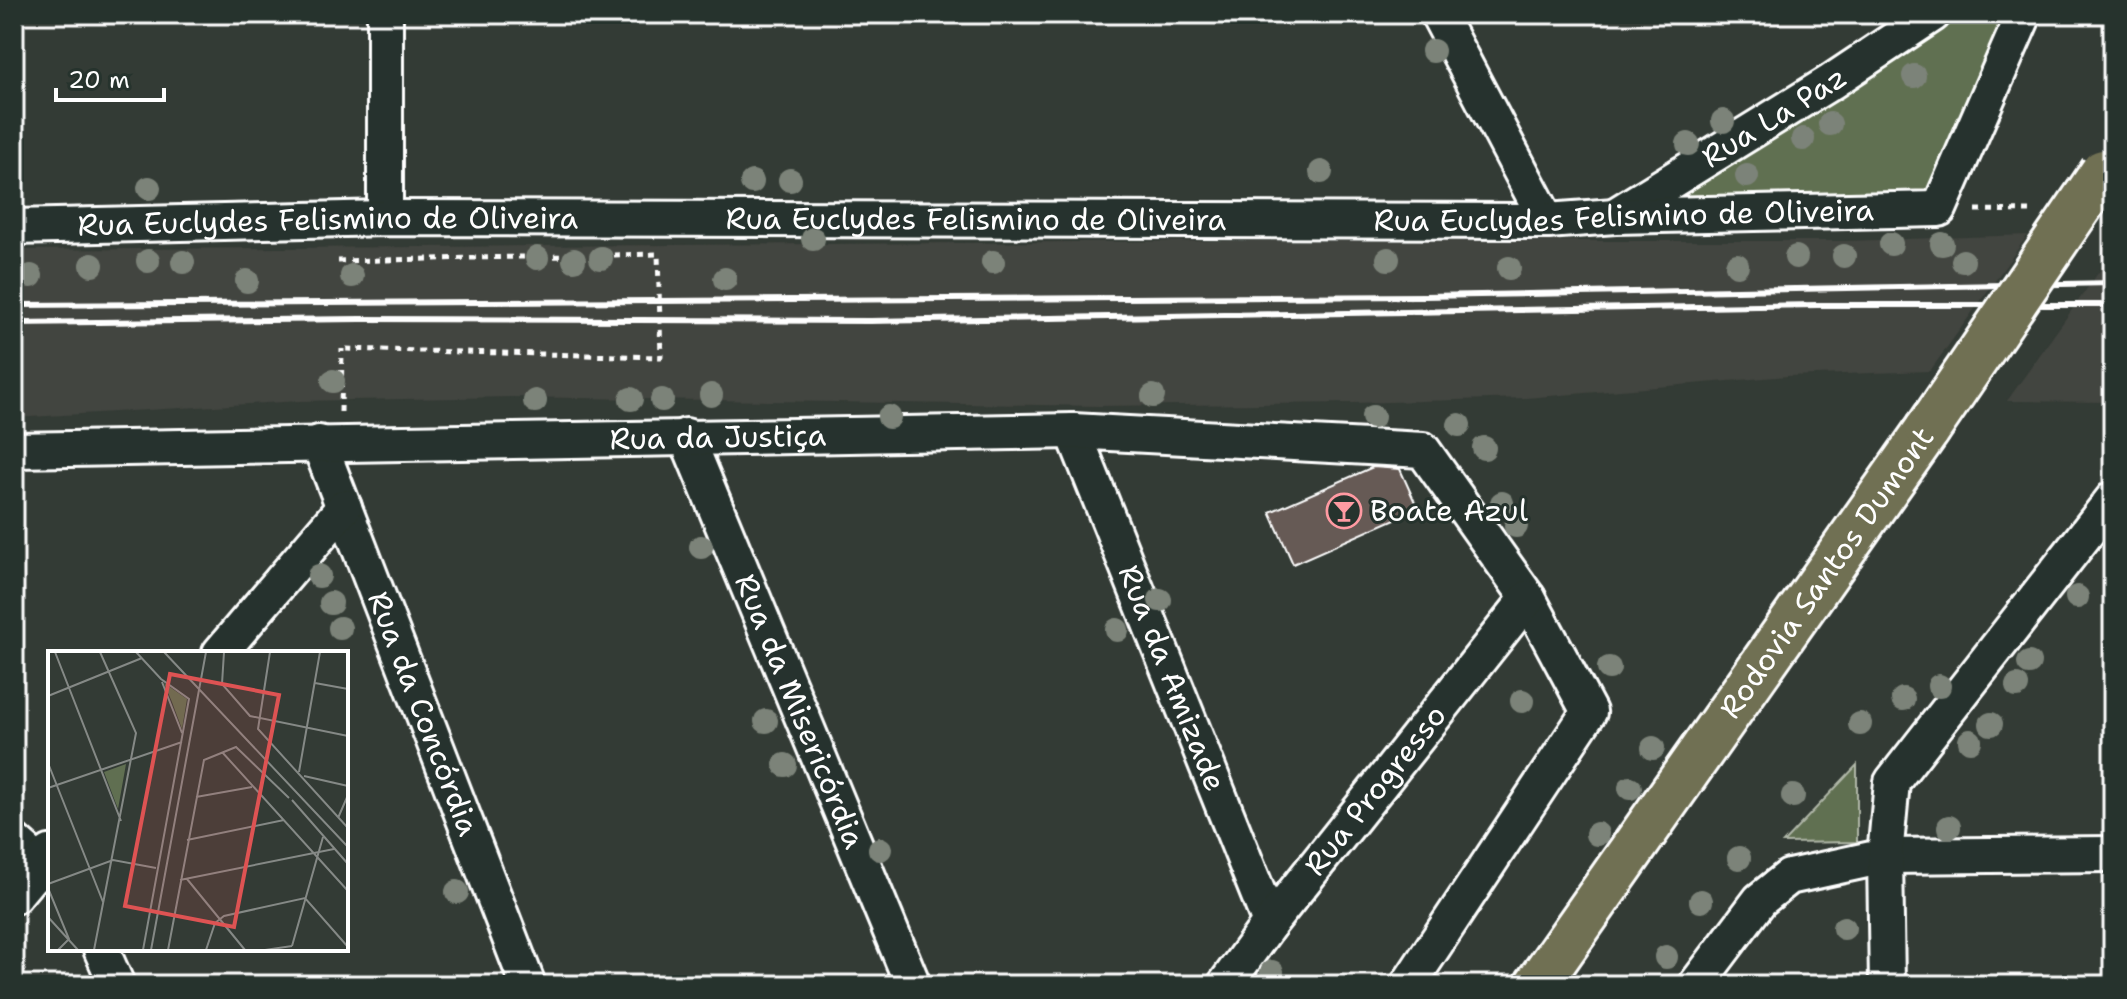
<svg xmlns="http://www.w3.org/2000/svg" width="2127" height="999" viewBox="0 0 2127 999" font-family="'Shantell Sans',sans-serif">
  <rect width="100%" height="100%" fill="#333b35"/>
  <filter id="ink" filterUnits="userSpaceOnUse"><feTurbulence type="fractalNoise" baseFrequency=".0125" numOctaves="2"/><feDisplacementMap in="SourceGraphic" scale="16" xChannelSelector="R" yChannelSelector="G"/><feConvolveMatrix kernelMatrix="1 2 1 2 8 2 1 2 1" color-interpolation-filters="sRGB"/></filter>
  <g filter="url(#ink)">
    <path fill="#42443f" d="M2028 235 1930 371 1788 376 1526 398 1354 403 1100 406 511 397 300 401 14 418V250L1212 241H1845Z
      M2113 252V402L2007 401Z"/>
    <path fill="#606f51" stroke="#b0b7a8" stroke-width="2" d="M1959 14H2012L1934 193 1663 201 1877 71Z
      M1857 765V842L1783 843Z"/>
    <path fill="#665a55" stroke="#fff" stroke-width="2" d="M1373 467 1400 469 1418 509 1293 564 1270 512Z"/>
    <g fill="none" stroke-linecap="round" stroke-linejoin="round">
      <g stroke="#fff" stroke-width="40">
        <g id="minor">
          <path d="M1438 14 1547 221"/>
          <path id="s1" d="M1616 215 1831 82 1933 14"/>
          <path d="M385 218V14"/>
          <path id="s2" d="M14 227 385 218 1547 221 1615 216 1939 209 2024 14"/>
          <path id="s3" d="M1073 431 1270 923"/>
          <path id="s4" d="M686 436 913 985"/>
          <path id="s5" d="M319 443 528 985"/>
          <path id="s6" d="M14 450 1073 431 1423 450 1528 598 1589 712 1408 985"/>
          <path d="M220 653 344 507"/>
          <path d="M14 841 50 873"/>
          <path d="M14 896 50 853"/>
          <path d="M101 949 117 985"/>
          <path id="s7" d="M1225 985 1270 923 1528 598"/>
          <path d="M1696 985 1760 900 1789 877 1885 856 2113 854"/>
          <path d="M1887 985 1885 856 1892 782 2113 499"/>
        </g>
      </g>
      <g stroke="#fff" stroke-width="50">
        <g id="highway">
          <path id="s8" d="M1537 985 1928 429"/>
        </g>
      </g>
      <path stroke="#fff" stroke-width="5" stroke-dasharray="6 6" stroke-linecap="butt" d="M1976 210 2030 211
        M341 412 342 349"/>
      <use href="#minor" stroke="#26332d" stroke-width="34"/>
      <use href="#highway" stroke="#706f52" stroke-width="44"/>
      <path stroke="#fff" stroke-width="6" d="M14 305 1425 296 2113 283
        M14 323 361 319 870 321 1818 305H2113"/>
      <g stroke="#fff" stroke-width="50" stroke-linecap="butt">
        <path id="highway-bridge" d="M1928 429 2103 172"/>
      </g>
      <path stroke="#fff" stroke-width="5" stroke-dasharray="6 6" stroke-linecap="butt" d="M338 261 658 254 661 357 342 349"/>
      <use href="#highway-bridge" stroke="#706f52" stroke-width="44"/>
    </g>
    <g fill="#7c8379">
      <circle cx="1433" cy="51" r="12"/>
      <circle cx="1914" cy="76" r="12"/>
      <circle cx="1723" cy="121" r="12"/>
      <circle cx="1830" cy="124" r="12"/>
      <circle cx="1803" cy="139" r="12"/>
      <circle cx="1688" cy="144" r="12"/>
      <circle cx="1321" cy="172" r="12"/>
      <circle cx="1747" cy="176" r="12"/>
      <circle cx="790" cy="180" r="12"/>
      <circle cx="752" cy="182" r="12"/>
      <circle cx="149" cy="188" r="12"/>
      <circle cx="813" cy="239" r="12"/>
      <circle cx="1891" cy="244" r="12"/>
      <circle cx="1942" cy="244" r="12"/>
      <circle cx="1844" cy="256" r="12"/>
      <circle cx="1796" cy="257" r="12"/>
      <circle cx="537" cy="258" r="12"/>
      <circle cx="601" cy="258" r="12"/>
      <circle cx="1388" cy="259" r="12"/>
      <circle cx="574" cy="260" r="12"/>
      <circle cx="148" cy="261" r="12"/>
      <circle cx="1963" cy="261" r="12"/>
      <circle cx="183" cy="262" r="12"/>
      <circle cx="993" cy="262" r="12"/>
      <circle cx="92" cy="265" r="12"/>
      <circle cx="1737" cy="265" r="12"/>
      <circle cx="1509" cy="268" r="12"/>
      <circle cx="31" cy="276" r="12"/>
      <circle cx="352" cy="276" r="12"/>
      <circle cx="725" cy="279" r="12"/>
      <circle cx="247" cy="281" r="12"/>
      <circle cx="333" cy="381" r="12"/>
      <circle cx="711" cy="395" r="12"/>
      <circle cx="1153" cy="396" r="12"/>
      <circle cx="631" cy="399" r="12"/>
      <circle cx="662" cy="400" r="12"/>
      <circle cx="535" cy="401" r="12"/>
      <circle cx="889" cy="417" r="12"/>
      <circle cx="1373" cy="417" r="12"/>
      <circle cx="1459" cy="425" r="12"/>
      <circle cx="1484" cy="448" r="12"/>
      <circle cx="1502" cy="503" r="12"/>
      <circle cx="1516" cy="526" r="12"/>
      <circle cx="701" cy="547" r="12"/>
      <circle cx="319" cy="576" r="12"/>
      <circle cx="2077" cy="597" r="12"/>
      <circle cx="1160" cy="600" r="12"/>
      <circle cx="331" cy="603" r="12"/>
      <circle cx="340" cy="628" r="12"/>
      <circle cx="1117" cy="630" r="12"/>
      <circle cx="2029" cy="663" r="12"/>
      <circle cx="1609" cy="668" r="12"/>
      <circle cx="1939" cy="686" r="12"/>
      <circle cx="2017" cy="686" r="12"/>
      <circle cx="1903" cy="699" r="12"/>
      <circle cx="1522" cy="701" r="12"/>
      <circle cx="766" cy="721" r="12"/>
      <circle cx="1860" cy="724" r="12"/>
      <circle cx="1991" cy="724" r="12"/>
      <circle cx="1970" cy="741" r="12"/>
      <circle cx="1653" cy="748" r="12"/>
      <circle cx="785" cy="765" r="12"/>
      <circle cx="1630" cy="788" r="12"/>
      <circle cx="1793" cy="796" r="12"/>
      <circle cx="1949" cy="827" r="12"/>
      <circle cx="1597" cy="834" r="12"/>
      <circle cx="880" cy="849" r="12"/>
      <circle cx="1739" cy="858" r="12"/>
      <circle cx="457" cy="892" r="12"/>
      <circle cx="1701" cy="901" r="12"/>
      <circle cx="1844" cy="928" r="12"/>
      <circle cx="1666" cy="957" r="12"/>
      <circle cx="1272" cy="972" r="12"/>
    </g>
  </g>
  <defs>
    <g id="bar-ring" transform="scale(1.8)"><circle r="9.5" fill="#26332d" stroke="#ff9aa2" stroke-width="1.5"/><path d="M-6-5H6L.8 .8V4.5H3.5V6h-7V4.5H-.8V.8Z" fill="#ff9aa2"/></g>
  </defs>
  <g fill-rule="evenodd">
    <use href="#bar-ring" x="1344" y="511"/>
  </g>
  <g text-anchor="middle" stroke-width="6" stroke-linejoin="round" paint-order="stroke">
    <g font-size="30" fill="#fff" stroke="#26332d">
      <text dy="10" stroke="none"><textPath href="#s1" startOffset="186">Rua La Paz</textPath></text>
      <text dy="10" stroke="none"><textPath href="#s2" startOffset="1610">Rua Euclydes Felismino de Oliveira</textPath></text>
      <text dy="10" stroke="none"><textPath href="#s2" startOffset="962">Rua Euclydes Felismino de Oliveira</textPath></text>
      <text dy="10" stroke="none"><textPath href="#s2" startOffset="314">Rua Euclydes Felismino de Oliveira</textPath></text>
      <text dy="10" stroke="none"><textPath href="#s6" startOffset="704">Rua da Justiça</textPath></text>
      <text dy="10" stroke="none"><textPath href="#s8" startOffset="504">Rodovia Santos Dumont</textPath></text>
      <text dy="10" stroke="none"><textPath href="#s3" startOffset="266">Rua da Amizade</textPath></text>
      <text dy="10" stroke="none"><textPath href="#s4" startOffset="298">Rua da Misericórdia</textPath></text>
      <text dy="10" stroke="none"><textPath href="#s5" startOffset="290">Rua da Concórdia</textPath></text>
      <text dy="10" stroke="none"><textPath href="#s7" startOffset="246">Rua Progresso</textPath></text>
    </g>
    <g font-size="30" fill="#fff" stroke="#26332d" text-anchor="start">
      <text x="1370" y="521">Boate Azul</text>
    </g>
  </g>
  <g transform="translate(48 651)">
    <rect width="300" height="300" fill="#333b35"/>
    <path d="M116 32 139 48 134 78 124 51ZM78 113 70 158 56 121Z" fill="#606f51"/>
    <path fill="none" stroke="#858986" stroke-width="2" d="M7 1 73 170M88 1 113 28 141 48 95 299M116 1 300 196M176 1 174 33 202 65 300 85M222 1 210 78 300 177M114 31 134 82M267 32 300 38M0 45 94 7M174 101 300 240M0 112 55 251M251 121 272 1M256 125 300 135M0 137 134 91M148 146 204 136M244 149 300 213M290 167 300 144M139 189 236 169M139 228 197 299M132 229 286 198M0 233 65 209 108 217M0 237 21 288 10 299M0 266 30 299M244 295 275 186M46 299 88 82 52 1M103 299 158 1M120 299 156 109 188 96 241 147M158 299 167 272 176 265 257 247 300 296M217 299 244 295"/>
    <path fill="#de5353" fill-opacity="0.15" stroke="#de5353" stroke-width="4" d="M122 23 231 44 186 276 77 255Z"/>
    <rect width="300" height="300" fill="none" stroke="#fff" stroke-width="4"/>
  </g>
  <rect width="2127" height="999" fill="none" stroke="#26332d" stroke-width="48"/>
  <rect x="24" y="24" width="2079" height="951" fill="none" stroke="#fff" stroke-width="3" filter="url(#ink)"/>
  <path d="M56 88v12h108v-12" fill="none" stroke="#ffffff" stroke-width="4"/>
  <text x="68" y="88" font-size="24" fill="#ffffff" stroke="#26332d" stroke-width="6" paint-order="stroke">20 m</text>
</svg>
